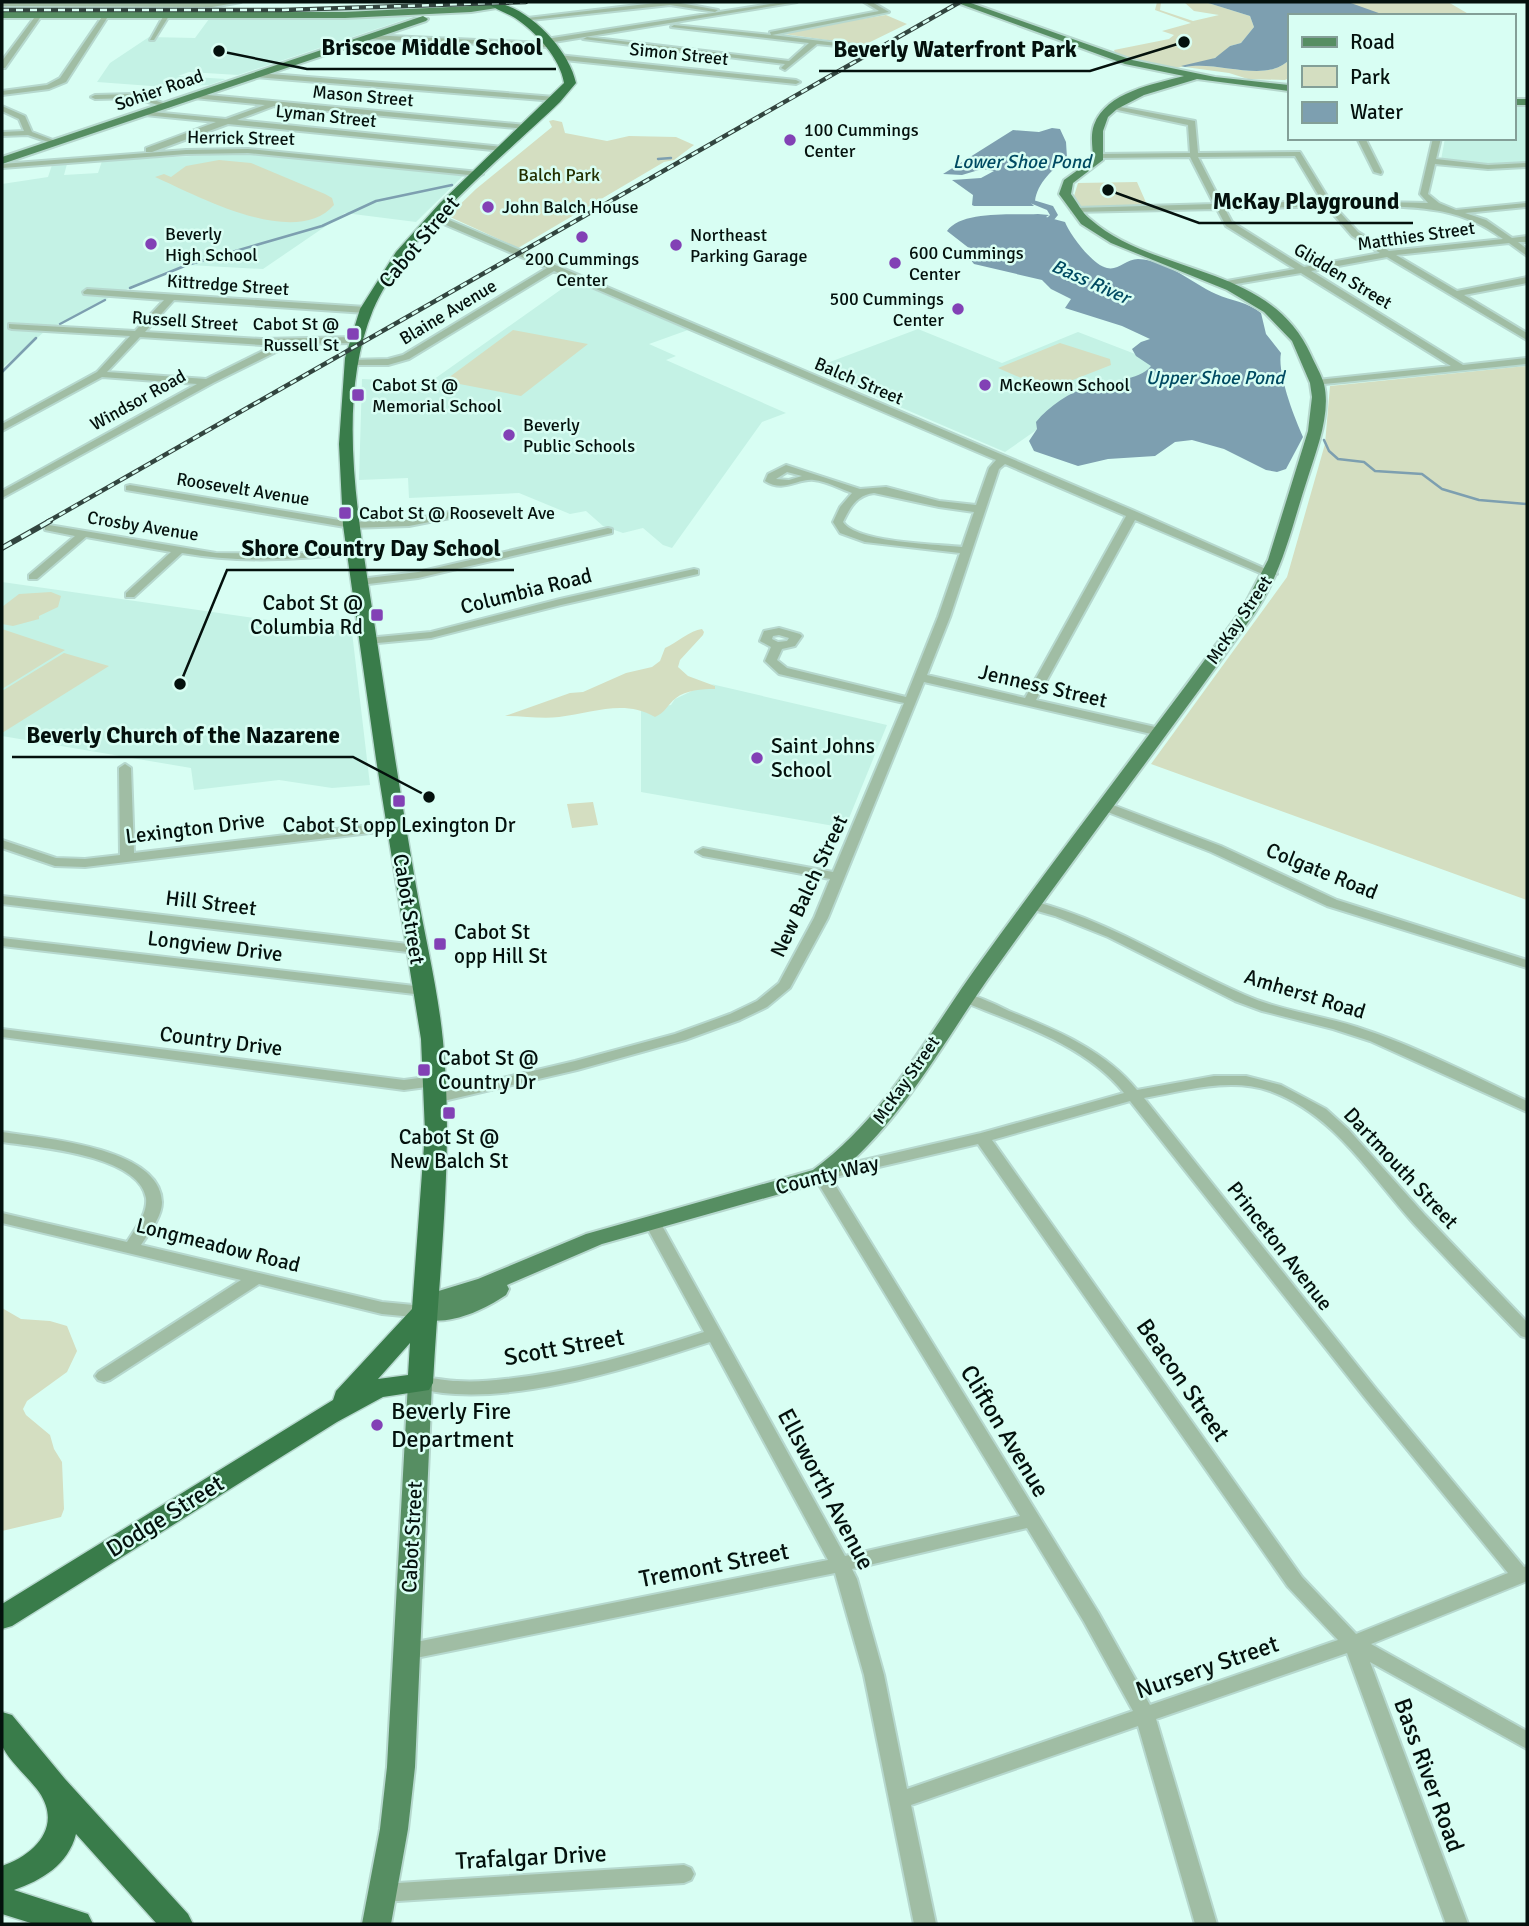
<svg xmlns="http://www.w3.org/2000/svg" width="1529" height="1926" viewBox="0 0 1529 1926" font-family="Signika,sans-serif">
  <rect width="100%" height="100%" fill="#d8fef3"/>
  <path fill="#c4f2e5" d="M415 16 238 75 189 72 178 76 226 79 209 85 165 87 97 82 110 63 149 37 195 38 209 19Z
    M1513 105H1527V163L1492 165 1441 160 1445 138H1513Z
    M228 154 261 155 464 175 416 222 345 213 263 269 188 265 165 272 102 301 44 332 2 368V184L48 177 52 165 67 164 64 175 98 173 102 161Z
    M573 281 688 330 649 344 676 356 666 360 786 413 762 422 672 548 663 545 643 528 623 533 603 526 586 511 570 514 519 493 409 498 408 478 359 480 362 379 430 382Z
    M918 329 1002 363 1078 332 1169 367 1078 401 1005 452 811 369Z
    M2 582 352 632 370 785 332 788 279 780 194 790 191 768 2 736Z
    M711 684 887 725 845 828 641 792V709L671 705 675 699 694 690 715 686Z"/>
  <path fill="#d4dec1" d="M1157 2H1161L1160 10 1193 21 1219 15 1194 11 1184 2H1205L1250 16 1254 27 1241 43 1230 46 1222 54 1209 61 1166 70 1117 58 1114 50 1169 39 1174 35 1162 31 1191 23 1155 10Z
    M1348 2H1448L1472 16H1378Z
    M886 15 907 24 864 45 776 33Z
    M1289 60V78L1285 80 1248 79 1229 73 1185 67C1218 60 1265 84 1289 60Z
    M553 120 562 122 565 133 607 141 629 136 676 137 694 145 674 160 664 162 518 248 448 216 476 189 552 127 549 121Z
    M219 160 251 163 325 194 332 198 334 205C295 250 196 195 155 177L164 174 171 177 186 166Z
    M1137 182 1148 207 1082 208 1074 196 1078 183Z
    M513 330 588 344 521 396 444 381Z
    M1060 343 1110 359 1111 365 1055 387 1044 388 998 368Z
    M1527 366V900L1151 764 1287 577 1325 444 1330 386Z
    M51 592 61 596 58 607 39 616V619L13 626 2 624V607L19 594Z
    M2 629 65 650 2 689Z
    M702 629 704 632 703 635 680 660 678 667 688 676 715 686V689C702 689 686 690 676 698 667 705 666 712 655 717 624 699 593 713 559 717 542 719 523 716 505 716L570 693 583 692 626 673 652 667 660 661 665 648C677 643 690 630 702 629Z
    M64 653 109 666 2 733V691Z
    M593 802 598 825 572 828 567 804Z
    M2 1308 21 1319 50 1321 67 1326 77 1351 67 1372 27 1401 23 1409 26 1415 50 1435 54 1449 62 1462 64 1509 61 1517 2 1531Z"/>
  <path fill="#7d9fb0" d="M1205 2H1348L1387 16H1289V60C1265 84 1218 60 1185 67L1181 66 1215 58 1230 46 1241 43 1254 27 1250 16Z
    M1052 128 1060 129 1066 142 1067 158C1054 168 1037 183 1035 201L1031 203 1034 206H974L972 205 973 195 952 180 981 178 994 171 982 169 962 175 943 174 1013 130 1039 132Z
    M1038 214 1049 215 1046 217 1065 222C1069 233 1092 265 1107 268 1118 271 1126 259 1138 259 1169 261 1190 282 1216 294 1232 301 1248 302 1261 313L1266 334 1281 353C1277 373 1294 417 1303 437L1286 469 1277 472 1266 470 1224 449 1192 440 1175 442 1155 456 1108 459 1078 466 1034 451 1029 441 1037 429 1036 422C1049 406 1070 392 1090 386 1108 381 1139 381 1151 366L1136 356 1132 349 1141 342 1150 339 1122 326 1065 308 1071 299 1051 289 1042 280 974 264 970 259 974 252 947 231C961 210 1015 215 1038 214Z"/>
  <g fill="none" stroke-linecap="round" stroke-linejoin="round">
    <path stroke="#7d9fb0" stroke-width="2.5" d="M658 159 671 158
      M130 288 187 265 322 226 376 201 452 185
      M60 324 105 300
      M2 372 36 338
      M1324 440 1329 451 1338 459 1364 462 1375 471 1422 474 1442 489 1479 500 1527 504"/>
    <path fill="#7d9fb0" fill-rule="evenodd" d="M1030 199 1053 206 1058 215 1053 221H1047L1046 219 1050 215 1047 210 1030 203Z"/>
    <g stroke="#b6d8ce" stroke-width="4">
      <path id="minor" d="M2 2 212 3 241 2 212 7 2 6Z
        M663 2H675L718 10 715 12 670 5 522 21 519 19Z
        M783 2H797L548 43 552 45 548 47 368 39 364 37 368 35 544 43 542 41 546 39Z
        M864 2H872L889 12 772 35 862 46 858 48 817 44 785 70 781 68 785 64 583 39 587 37 789 61 809 43 671 27 674 25 771 35 770 32 879 11Z
        M37 14 42 15 5 68H2V61Z
        M104 14 109 15 66 82 49 89 2 95V91L47 85 60 78Z
        M164 15 169 16 154 40H150Z
        M558 55 796 80 800 82 796 84 555 59Z
        M258 73 555 97 559 99 555 101 255 77 254 75Z
        M135 94 172 106 168 108 135 98 95 99 91 97 95 95Z
        M197 94 526 125 530 127 526 129 274 106 237 120 503 147 507 149 503 151 228 124 152 152H146V148L216 122 145 115 141 113 142 111 226 119 265 105 194 98 193 96Z
        M1110 105 1195 121 1198 153 1300 152 1330 201 1428 203 1420 194 1433 138H1441L1436 159 1488 165 1527 163V167L1488 169 1435 164 1428 194 1439 203 1456 210 1527 203V207L1465 213 1486 220 1512 238 1527 236V242H1518L1527 249V256L1509 243 1396 255 1457 291 1527 277V283L1464 295 1527 333V340L1387 257 1311 271 1463 365 1527 358V364L1314 385 1312 383 1317 380 1451 366 1301 273 1224 286 1223 284 1227 281 1295 269 1226 226 1217 209 1072 212V208H1075L1214 204 1190 157 1096 158V154H1099L1190 153 1188 125 1113 109H1110ZM1295 156 1322 201 1222 204 1198 157ZM1355 205C1411 208 1455 203 1503 239L1389 251 1358 232 1334 206ZM1326 206 1352 236 1380 253 1304 267 1232 222 1225 209Z
        M2 106 25 116 32 132 61 143 57 145 28 135 2 136V132L24 131 19 119 2 111Z
        M1357 138H1365L1382 172 1381 174 1374 172Z
        M248 149 479 172 483 174 479 176 248 153 186 154 2 168V164L186 150Z
        M435 214 1137 512 1277 574 1271 577 1267 576 1135 520 1036 700 1164 729 1166 732 1164 735 1160 736 924 682 828 918 790 988 767 1007 740 1020 685 1040 577 1070 435 1103 430 1101 427 1098 430 1095 575 1061 675 1034 730 1014 757 1001 779 983 814 918 830 879 703 856 696 852 703 848 833 872 904 703 779 674 765 661 771 647 760 641 764 631 779 628 800 634 802 636 795 646 782 649 777 660 787 668 906 697 938 617 960 553 865 542 840 533 833 522 840 507 852 493C841 489 826 481 814 480 798 478 784 493 765 481L768 474 786 465 860 489 886 487 939 501 976 505 989 468 996 460 554 271 409 359 388 365H348V361L351 360 388 359 403 355 547 268 432 219 431 217ZM1005 464 1126 516 1025 698 927 675 950 617 999 469ZM787 472 802 476 789 480 776 479ZM874 493 939 507 974 512 962 547C936 544 857 543 843 522 850 507 857 495 874 493ZM779 635 789 638 787 641 778 642 772 639 773 636Z
        M87 289 366 307 371 310 366 313 174 300 145 332 262 339 356 337 361 340 356 343 287 344 286 347 213 383 2 498V491L197 384 102 377 2 431V424L97 372 130 336 12 329 9 328V324L135 331 164 300 84 294 83 292ZM140 337 262 345 277 344 206 379 107 372Z
        M130 485 351 522 409 520 455 511 460 514 455 517 409 526 351 528 126 490V486Z
        M49 525 216 553 294 554 356 547 361 550 356 553C297 560 240 563 182 553L134 597H126V593L171 552 86 537 37 579H29V575L75 536 45 530V526Z
        M608 528 612 529V533L418 578 360 585 354 582 360 579 418 572Z
        M694 569 698 570V574L561 605 431 638 367 644 361 641 367 638 431 632 560 599Z
        M125 764 131 768 134 853 395 822 401 826 395 830 85 867 55 866 2 848V840L56 858 85 859 120 855 119 768Z
        M1105 802 1221 846 1337 900 1527 960V968L1327 906 1211 852 1100 809 1099 806 1100 803Z
        M2 896 416 945 423 949 416 953 2 904Z
        M1032 901C1109 920 1173 964 1245 995 1281 1011 1320 1015 1357 1027 1416 1046 1472 1075 1527 1101V1112L1370 1041 1333 1029 1262 1011 1235 1001 1108 937 1055 916 1027 908 1025 905Z
        M2 938 423 987 430 991 423 995 2 946Z
        M964 993C980 997 995 1004 1009 1011 1056 1030 1105 1050 1137 1090L1214 1076H1246L1281 1085 1326 1109 1349 1130 1425 1215 1527 1322V1338L1521 1336C1485 1299 1449 1262 1414 1224 1371 1176 1334 1114 1270 1091 1230 1077 1184 1091 1144 1098L1377 1390 1524 1567 1527 1566V1581L1371 1644 1527 1731V1749L1370 1662 1468 1924H1446L1347 1653 1156 1719 1217 1924H1195L1138 1726 911 1805 936 1924H914L864 1675 835 1573 406 1660 399 1657 396 1652 399 1647 406 1644 828 1560 710 1342C630 1368 496 1412 414 1387L411 1383 414 1379C427 1375 443 1381 457 1381 473 1382 489 1381 505 1379 573 1372 639 1353 704 1332L644 1222 646 1218H658L660 1222 845 1556 1020 1516 813 1175 815 1171 821 1170 981 1133 1124 1093C1085 1044 1015 1023 959 1000L957 997ZM1130 1101 1365 1398 1508 1573 1356 1634 1302 1577 992 1140ZM978 1144 1288 1587 1338 1640 1150 1705 1098 1612 831 1178ZM1027 1528 1084 1622 1133 1711 907 1789 884 1675 857 1579 852 1569Z
        M2 1029 404 1080 434 1076 441 1081 434 1086 404 1090 2 1037Z
        M2 1132C41 1138 161 1147 162 1202 162 1217 149 1233 141 1245L382 1302 424 1306 430 1308 432 1312 430 1316 424 1318 382 1314 259 1284 110 1380 104 1382 98 1380 95 1376 98 1372 241 1280 2 1223V1213L127 1242C134 1230 148 1214 146 1198 139 1155 37 1147 2 1142Z
        M684 1865 691 1868 694 1874 691 1880 684 1883 382 1902 375 1900 371 1893 375 1886 382 1884Z"/>
    </g>
    <g stroke="#b6d8ce" stroke-width="4">
      <path id="major" d="M500 2 503 3V7L471 12 345 18H2V12H345L471 6Z
        M955 2H968L1132 60 1215 77 1289 85V91L1197 79 1144 95 1117 109 1108 117 1103 131V160L1073 183 1071 194C1077 202 1082 213 1090 219 1154 276 1270 263 1311 355 1315 364 1321 374 1324 384 1331 413 1317 449 1308 477 1292 525 1283 572 1254 614 1169 733 1080 850 995 969 943 1041 901 1126 829 1180L602 1244 507 1285 509 1289 506 1295C480 1312 448 1327 416 1318L413 1312 432 1293 478 1279 586 1234 813 1170C886 1117 929 1032 981 961 1067 842 1157 726 1243 608L1268 560 1308 431 1312 397 1310 383 1292 341 1264 312 1227 290 1111 243 1081 224 1059 194 1064 180 1093 159C1093 148 1090 136 1094 125 1106 92 1154 84 1184 76L1125 64Z
        M423 16 428 19 426 21 2 164V157Z
        M1513 99H1527V105H1513Z
        M420 1374 428 1377 432 1383 415 1767 408 1829 391 1924H362L380 1829 387 1767 408 1383 412 1377Z"/>
    </g>
    <g stroke="#b6d8ce" stroke-width="3">
      <path id="highway" d="M486 2C523 0 569 48 576 83L560 102C501 159 405 235 373 310 336 400 358 516 372 608 386 701 400 793 416 886 425 937 438 989 443 1041 454 1154 439 1270 433 1383L429 1390 383 1397 337 1422 12 1626 2 1629V1604L333 1400 336 1391 412 1309 425 1132 421 1039 376 759 343 525 339 444 345 358 360 309 396 252 440 203 564 83C560 58 536 32 515 18 505 12 494 9 486 2ZM410 1343 408 1375 378 1379Z
        M2 1712 12 1715 65 1779 188 1914 193 1924H157L76 1834C68 1865 42 1880 14 1890L88 1914 93 1924H34L2 1914V1866C34 1855 63 1827 39 1792 30 1779 6 1758 2 1745 0 1736 2 1721 2 1712Z"/>
    </g>
    <use href="#minor" fill="#a0bda4" fill-rule="evenodd"/>
    <use href="#major" fill="#568e62" fill-rule="evenodd"/>
    <use href="#highway" fill="#397c4a" fill-rule="evenodd"/>
    <g stroke="#32453f" stroke-width="4.5">
      <path id="rail-far1" d="M2 10H284L526 2
        M47 522 960 2"/>
    </g>
    <g stroke="#32453f" stroke-width="6">
      <path id="rail" d="M2 548 50 521"/>
    </g>
    <use href="#rail-far1" stroke="#d8fef3" stroke-width="2.5" stroke-dasharray="7" stroke-linecap="butt"/>
    <use href="#rail" stroke="#d8fef3" stroke-width="3.5" stroke-dasharray="11" stroke-linecap="butt"/>
  </g>
  <g fill="#8241b5" stroke="#d8fef3" stroke-width="2.5">
    <circle cx="790" cy="140" r="7"/>
    <circle cx="488" cy="207" r="7"/>
    <circle cx="582" cy="237" r="7"/>
    <circle cx="151" cy="244" r="7"/>
    <circle cx="676" cy="245" r="7"/>
    <circle cx="895" cy="263" r="7"/>
    <circle cx="958" cy="309" r="7"/>
    <rect x="346" y="327" width="14" height="14" rx="3.5"/>
    <circle cx="985" cy="385" r="7"/>
    <rect x="351" y="388" width="14" height="14" rx="3.5"/>
    <circle cx="509" cy="435" r="7"/>
    <rect x="338" y="506" width="14" height="14" rx="3.5"/>
    <rect x="370" y="608" width="14" height="14" rx="3.5"/>
    <circle cx="757" cy="758" r="7"/>
    <rect x="392" y="794" width="14" height="14" rx="3.5"/>
    <rect x="433" y="937" width="14" height="14" rx="3.5"/>
    <rect x="417" y="1063" width="14" height="14" rx="3.5"/>
    <rect x="442" y="1106" width="14" height="14" rx="3.5"/>
    <circle cx="377" cy="1425" r="7"/>
  </g>
  <g text-anchor="middle" stroke-width="5" stroke-linejoin="round" paint-order="stroke">
    <g font-size="18" fill="#04110d" stroke="#d8fef3">
      <text transform="translate(679 54) rotate(6)" y="6">Simon Street</text>
      <text transform="translate(159 90) rotate(-19)" y="6">Sohier Road</text>
      <text transform="translate(363 96) rotate(5)" y="6">Mason Street</text>
      <text transform="translate(326 116) rotate(6)" y="6">Lyman Street</text>
      <text transform="translate(241 138) rotate(1)" y="6">Herrick Street</text>
      <text transform="translate(1416 236) rotate(-8)" y="6">Matthies Street</text>
      <text transform="translate(1343 276) rotate(31)" y="6">Glidden Street</text>
      <text transform="translate(228 285) rotate(4)" y="6">Kittredge Street</text>
      <text transform="translate(448 312) rotate(-31)" y="6">Blaine Avenue</text>
      <text transform="translate(185 321) rotate(4)" y="6">Russell Street</text>
      <text transform="translate(859 381) rotate(23)" y="6">Balch Street</text>
      <text transform="translate(138 400) rotate(-29)" y="6">Windsor Road</text>
      <text transform="translate(243 489) rotate(9)" y="6">Roosevelt Avenue</text>
      <text transform="translate(143 526) rotate(9)" y="6">Crosby Avenue</text>
      <text transform="translate(1239 620) rotate(-56)" y="6">McKay Street</text>
      <text transform="translate(906 1080) rotate(-55)" y="6">McKay Street</text>
    </g>
    <g font-size="18" fill="#04110d" stroke="#d8fef3" text-anchor="start">
      <text x="804" y="136">100 Cummings<tspan x="804" dy="21">Center</tspan></text>
      <text x="502" y="213">John Balch House</text>
      <text x="165" y="240">Beverly<tspan x="165" dy="21">High School</tspan></text>
      <text x="690" y="241">Northeast<tspan x="690" dy="21">Parking Garage</tspan></text>
      <text x="909" y="259">600 Cummings<tspan x="909" dy="21">Center</tspan></text>
      <text x="582" y="265" text-anchor="middle">200 Cummings<tspan x="582" dy="21">Center</tspan></text>
      <text x="944" y="305" text-anchor="end">500 Cummings<tspan x="944" dy="21">Center</tspan></text>
      <text x="339" y="330" text-anchor="end">Cabot St @<tspan x="339" dy="21">Russell St</tspan></text>
      <text x="372" y="391">Cabot St @<tspan x="372" dy="21">Memorial School</tspan></text>
      <text x="999" y="391">McKeown School</text>
      <text x="523" y="431">Beverly<tspan x="523" dy="21">Public Schools</tspan></text>
      <text x="359" y="519">Cabot St @ Roosevelt Ave</text>
    </g>
    <g font-size="18" fill="#233000" stroke="#d8fef3">
      <text x="559" y="181">Balch Park</text>
    </g>
    <g font-size="19" font-style="italic" fill="#004a62" stroke="#d8fef3">
      <text x="1022" y="168">Lower Shoe Pond</text>
      <text transform="translate(1091 281) rotate(24)" y="7">Bass River</text>
      <text x="1215" y="384">Upper Shoe Pond</text>
    </g>
    <g font-size="21" fill="#04110d" stroke="#d8fef3">
      <text transform="translate(419 242) rotate(-50)" y="7">Cabot Street</text>
      <text transform="translate(526 591) rotate(-14)" y="7">Columbia Road</text>
      <text transform="translate(1043 686) rotate(13)" y="7">Jenness Street</text>
      <text transform="translate(195 828) rotate(-7)" y="7">Lexington Drive</text>
      <text transform="translate(1322 871) rotate(22)" y="7">Colgate Road</text>
      <text transform="translate(809 886) rotate(-65)" y="7">New Balch Street</text>
      <text transform="translate(211 903) rotate(7)" y="7">Hill Street</text>
      <text transform="translate(409 909) rotate(81)" y="7">Cabot Street</text>
      <text transform="translate(215 946) rotate(7)" y="7">Longview Drive</text>
      <text transform="translate(1305 994) rotate(17)" y="7">Amherst Road</text>
      <text transform="translate(221 1041) rotate(7)" y="7">Country Drive</text>
      <text transform="translate(1401 1168) rotate(47)" y="7">Dartmouth Street</text>
      <text transform="translate(827 1175) rotate(-14)" y="7">County Way</text>
      <text transform="translate(218 1245) rotate(14)" y="7">Longmeadow Road</text>
      <text transform="translate(1280 1246) rotate(52)" y="7">Princeton Avenue</text>
      <text transform="translate(412 1537) rotate(-87)" y="7">Cabot Street</text>
    </g>
    <g font-size="21" fill="#04110d" stroke="#d8fef3" text-anchor="start">
      <text x="363" y="610" text-anchor="end">Cabot St @<tspan x="363" dy="24">Columbia Rd</tspan></text>
      <text x="771" y="753">Saint Johns<tspan x="771" dy="24">School</tspan></text>
      <text x="399" y="832" text-anchor="middle">Cabot St opp Lexington Dr</text>
      <text x="454" y="939">Cabot St<tspan x="454" dy="24">opp Hill St</tspan></text>
      <text x="438" y="1065">Cabot St @<tspan x="438" dy="24">Country Dr</tspan></text>
      <text x="449" y="1144" text-anchor="middle">Cabot St @<tspan x="449" dy="24">New Balch St</tspan></text>
    </g>
    <g font-size="24" fill="#04110d" stroke="#d8fef3">
      <text transform="translate(564 1347) rotate(-10)" y="8">Scott Street</text>
      <text transform="translate(1183 1380) rotate(55)" y="8">Beacon Street</text>
      <text transform="translate(1005 1431) rotate(59)" y="8">Clifton Avenue</text>
      <text transform="translate(826 1489) rotate(62)" y="8">Ellsworth Avenue</text>
      <text transform="translate(165 1516) rotate(-32)" y="8">Dodge Street</text>
      <text transform="translate(714 1565) rotate(-11)" y="8">Tremont Street</text>
      <text transform="translate(1207 1667) rotate(-19)" y="8">Nursery Street</text>
      <text transform="translate(1429 1775) rotate(70)" y="8">Bass River Road</text>
      <text transform="translate(531 1857) rotate(-3)" y="8">Trafalgar Drive</text>
    </g>
    <g font-size="24" fill="#04110d" stroke="#d8fef3" text-anchor="start">
      <text x="391" y="1419">Beverly Fire<tspan x="391" dy="28">Department</tspan></text>
    </g>
  </g>
  <path fill="none" stroke="#04110d" stroke-width="2.5" d="M219 51L307 69H556M1184 42L1090 71H819M1108 190L1199 223H1413M180 684L227 570H514M429 797L353 757H12"/>
  <g fill="#04110d" stroke="#d8fef3" stroke-width="2.5">
    <circle cx="219" cy="51" r="7"/>
    <circle cx="1184" cy="42" r="7"/>
    <circle cx="1108" cy="190" r="7"/>
    <circle cx="180" cy="684" r="7"/>
    <circle cx="429" cy="797" r="7"/>
  </g>
  <g font-size="23" text-anchor="middle" font-weight="bold" fill="#04110d" stroke="#d8fef3" stroke-width="5" stroke-linejoin="round" paint-order="stroke">
    <text x="432" y="55">Briscoe Middle School</text>
    <text x="955" y="57">Beverly Waterfront Park</text>
    <text x="1306" y="209">McKay Playground</text>
    <text x="371" y="556">Shore Country Day School</text>
    <text x="183" y="743">Beverly Church of the Nazarene</text>
  </g>
  <rect width="1529" height="1926" fill="none" stroke="#04110d" stroke-width="7"/>
  <rect x="1288" y="14" width="228" height="126" fill="#d8fef3" stroke="#839f97" stroke-width="2"/>
  <rect x="1302" y="37" width="35" height="10" fill="#568e62" stroke="#839f97" stroke-width="2"/>
  <text x="1350" y="49" font-size="21" fill="#04110d">Road</text>
  <rect x="1302" y="66" width="35" height="21" fill="#d4dec1" stroke="#839f97" stroke-width="2"/>
  <text x="1350" y="84" font-size="21" fill="#04110d">Park</text>
  <rect x="1302" y="102" width="35" height="21" fill="#7d9fb0" stroke="#839f97" stroke-width="2"/>
  <text x="1350" y="119" font-size="21" fill="#04110d">Water</text>
</svg>
